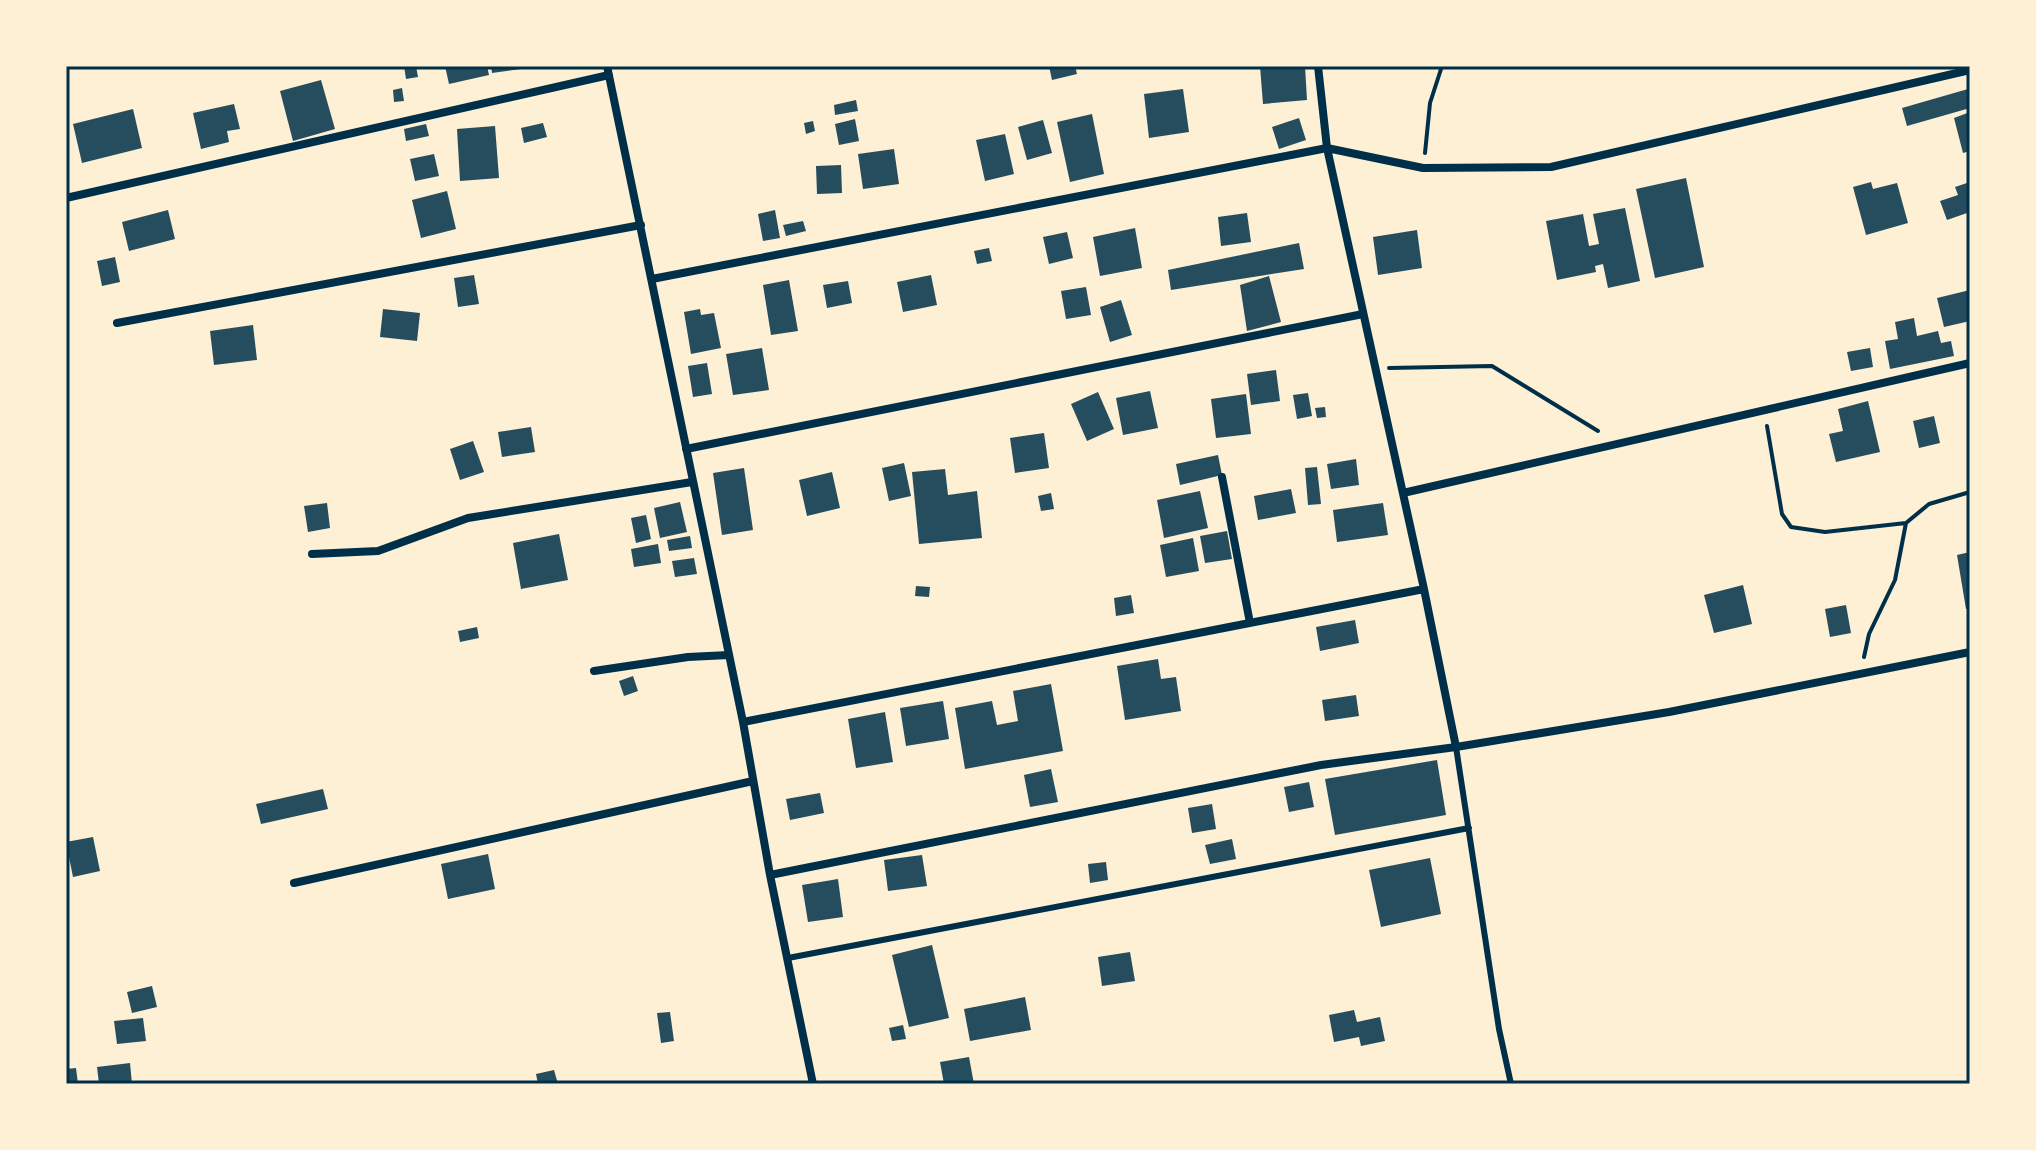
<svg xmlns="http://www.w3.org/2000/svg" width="2036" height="1150" viewBox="0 0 2036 1150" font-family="'Noto Serif',serif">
  <rect width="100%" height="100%" fill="#fdf0d5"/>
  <path fill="#264d5e" d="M404 66H416L418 77 406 79Z
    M445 66H487L489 75 449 84Z
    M491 66H528V68L492 73Z
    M1049 66H1075L1077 74 1052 80Z
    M1260 66H1305L1307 100 1263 104Z
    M321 80 335 129 293 141 280 91Z
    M402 88 404 101 394 102 393 90Z
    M1183 89 1189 132 1149 138 1144 94Z
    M1968 89 1970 108 1907 126 1902 108Z
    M856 100 858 111 835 115 834 105Z
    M234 104 240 129 227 131 229 142 201 149 193 113Z
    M133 109 142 148 82 163 73 124Z
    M1970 112V151L1963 153 1954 118Z
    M1092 114 1104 174 1070 182 1057 122Z
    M1299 118 1306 140 1279 149 1272 127Z
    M855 119 859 141 839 145 835 124Z
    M1043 120 1052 153 1027 160 1018 127Z
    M813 121 815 131 806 134 804 123Z
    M543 123 547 137 524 143 521 128Z
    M426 124 429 136 406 141 404 129Z
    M495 126 499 178 460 181 457 129Z
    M1005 134 1014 174 985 181 976 140Z
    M894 149 899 184 863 189 858 154Z
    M434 154 439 176 415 181 410 159Z
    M841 165 842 193 817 194 816 166Z
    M1686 178 1704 267 1655 278 1636 189Z
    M1871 182 1873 189 1897 183 1908 223 1866 235 1853 187Z
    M1970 182V212L1947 220 1940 201 1958 195 1955 187Z
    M447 191 456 229 421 238 412 200Z
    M1625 208 1640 281 1608 288 1603 264 1595 266 1596 272 1557 280 1546 221 1583 214 1589 246 1599 244 1593 214Z
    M168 210 175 239 129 251 122 222Z
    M775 210 780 238 763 241 758 214Z
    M1247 213 1251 242 1221 246 1218 217Z
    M803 221 806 231 786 236 783 225Z
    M1135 228 1142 268 1100 276 1093 237Z
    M1417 230 1422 268 1378 275 1373 237Z
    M1067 232 1073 258 1049 264 1043 237Z
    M1299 243 1304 269 1171 290 1168 270Z
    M989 248 992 261 977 264 974 251Z
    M115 257 120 282 102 286 97 261Z
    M474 275 479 304 458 307 454 278Z
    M931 275 937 305 903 312 897 282Z
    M1269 276 1281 322 1247 331 1240 285Z
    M789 280 798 331 771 335 763 285Z
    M848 281 852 303 827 308 823 285Z
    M1086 287 1091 315 1066 319 1061 291Z
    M1970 290V321L1944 327 1937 298Z
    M1121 300 1132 335 1110 342 1100 307Z
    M383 309 420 313 417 341 380 337Z
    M700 309 701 315 714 313 721 348 691 354 684 312Z
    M1914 318 1917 336 1938 331 1941 343 1951 341 1954 356 1890 369 1885 341 1898 339 1895 322Z
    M253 325 257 360 214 365 210 331Z
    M762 348 769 390 733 395 726 354Z
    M1870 348 1873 367 1851 371 1847 352Z
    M707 363 712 394 693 397 688 366Z
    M1276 370 1280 401 1251 405 1247 374Z
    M1150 391 1158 428 1123 435 1116 398Z
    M1098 392 1114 429 1087 441 1071 404Z
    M1308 393 1312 416 1297 419 1293 395Z
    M1246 394 1251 434 1216 438 1211 399Z
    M1868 401 1880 452 1836 462 1829 434 1843 431 1838 409Z
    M1325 407 1326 417 1317 418 1315 408Z
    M1934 416 1940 443 1919 448 1913 421Z
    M531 427 535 452 502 457 498 432Z
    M1044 433 1049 468 1015 473 1010 438Z
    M473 441 484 472 460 480 450 449Z
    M1218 455 1222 475 1180 485 1176 464Z
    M1356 459 1359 485 1331 489 1327 464Z
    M904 463 911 496 889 501 882 468Z
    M1317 467 1321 504 1308 505 1305 468Z
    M744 468 753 530 722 535 713 473Z
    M945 469 948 495 977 491 982 538 919 544 912 472Z
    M832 472 840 508 807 516 799 480Z
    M1291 489 1296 513 1258 520 1254 496Z
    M1200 491 1208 528 1164 538 1157 500Z
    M1051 493 1054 509 1041 511 1038 496Z
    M680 502 687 532 660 538 654 508Z
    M327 503 330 528 308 532 304 506Z
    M1383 503 1388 535 1337 542 1333 510Z
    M646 515 651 539 636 543 631 518Z
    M1227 531 1232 559 1205 563 1200 536Z
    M559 534 568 580 521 589 513 543Z
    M690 536 692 548 669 551 667 540Z
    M1193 538 1199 571 1166 577 1160 545Z
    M658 544 661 563 634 567 631 549Z
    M1970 552V608L1966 609 1957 555Z
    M694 558 697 574 675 577 672 561Z
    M1743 585 1752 624 1714 633 1704 595Z
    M916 586 930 587 929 597 915 596Z
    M1131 595 1134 613 1116 616 1114 598Z
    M1846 605 1851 633 1830 637 1825 609Z
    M1355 620 1359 643 1320 651 1316 627Z
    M477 627 479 638 460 642 458 631Z
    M1158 659 1161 679 1176 677 1181 711 1125 720 1117 666Z
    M633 676 638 691 624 696 619 681Z
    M1051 684 1063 751 965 769 955 708 992 701 997 725 1018 721 1013 691Z
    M1356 695 1359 716 1325 721 1322 700Z
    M943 701 949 739 906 746 900 708Z
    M885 712 893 762 856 768 848 719Z
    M1437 760 1446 815 1335 835 1325 779Z
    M1051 769 1058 802 1030 807 1024 775Z
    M1309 782 1314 807 1289 812 1284 787Z
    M323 789 328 809 261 824 256 804Z
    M820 793 824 813 790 820 786 799Z
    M1212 804 1216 829 1192 833 1188 808Z
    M93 837 100 871 73 877 66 842Z
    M1232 839 1236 859 1210 864 1205 845Z
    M488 854 495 889 448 899 441 864Z
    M922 855 927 886 888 891 884 860Z
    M1430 858 1441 914 1381 927 1369 870Z
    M1106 862 1108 880 1090 883 1088 864Z
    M838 879 843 917 808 922 802 885Z
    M932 945 949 1018 909 1027 892 955Z
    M1130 952 1135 981 1102 986 1098 957Z
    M152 986 157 1007 132 1013 127 992Z
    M1025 997 1031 1030 970 1041 964 1009Z
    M1354 1010 1357 1022 1380 1017 1385 1041 1361 1046 1359 1037 1334 1042 1329 1015Z
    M670 1012 674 1041 661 1043 657 1013Z
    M143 1018 146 1041 117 1044 114 1021Z
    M903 1025 906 1039 892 1041 889 1028Z
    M969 1057 974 1084H944L940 1062Z
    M130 1063 132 1084H99L97 1067Z
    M76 1068 78 1084H66V1069Z
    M554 1070 558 1084H538L536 1074Z"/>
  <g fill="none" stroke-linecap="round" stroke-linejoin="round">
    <path stroke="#003049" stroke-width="4" d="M1425 153 1430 103 1442 66
      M1389 368 1492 366 1598 431
      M1767 426 1782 514 1791 527 1825 532 1906 523
      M1864 657 1869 634 1895 580 1906 523 1929 504 1970 492"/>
    <path stroke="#003049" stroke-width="6" d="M1456 747 1499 1029 1511 1084
      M788 958 1469 828"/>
    <path stroke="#003049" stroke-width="8" d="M607 66 743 722 770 875 813 1084
      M1318 66 1327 148 1424 589 1456 747 1669 712 1970 652
      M66 198 609 75
      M652 279 1327 148 1423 168 1551 167 1970 70
      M117 323 641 225
      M686 449 1363 314
      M1222 477 1250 623
      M1403 493 1970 363
      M312 554 378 551 468 518 692 482
      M594 671 688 657 729 655
      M743 722 1424 589
      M770 875 1321 765 1456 747
      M294 883 753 781"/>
  </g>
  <rect width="2036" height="1150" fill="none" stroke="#fdf0d5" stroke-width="136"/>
  <rect x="68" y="68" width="1900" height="1014" fill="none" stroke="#003049" stroke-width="3"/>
</svg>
